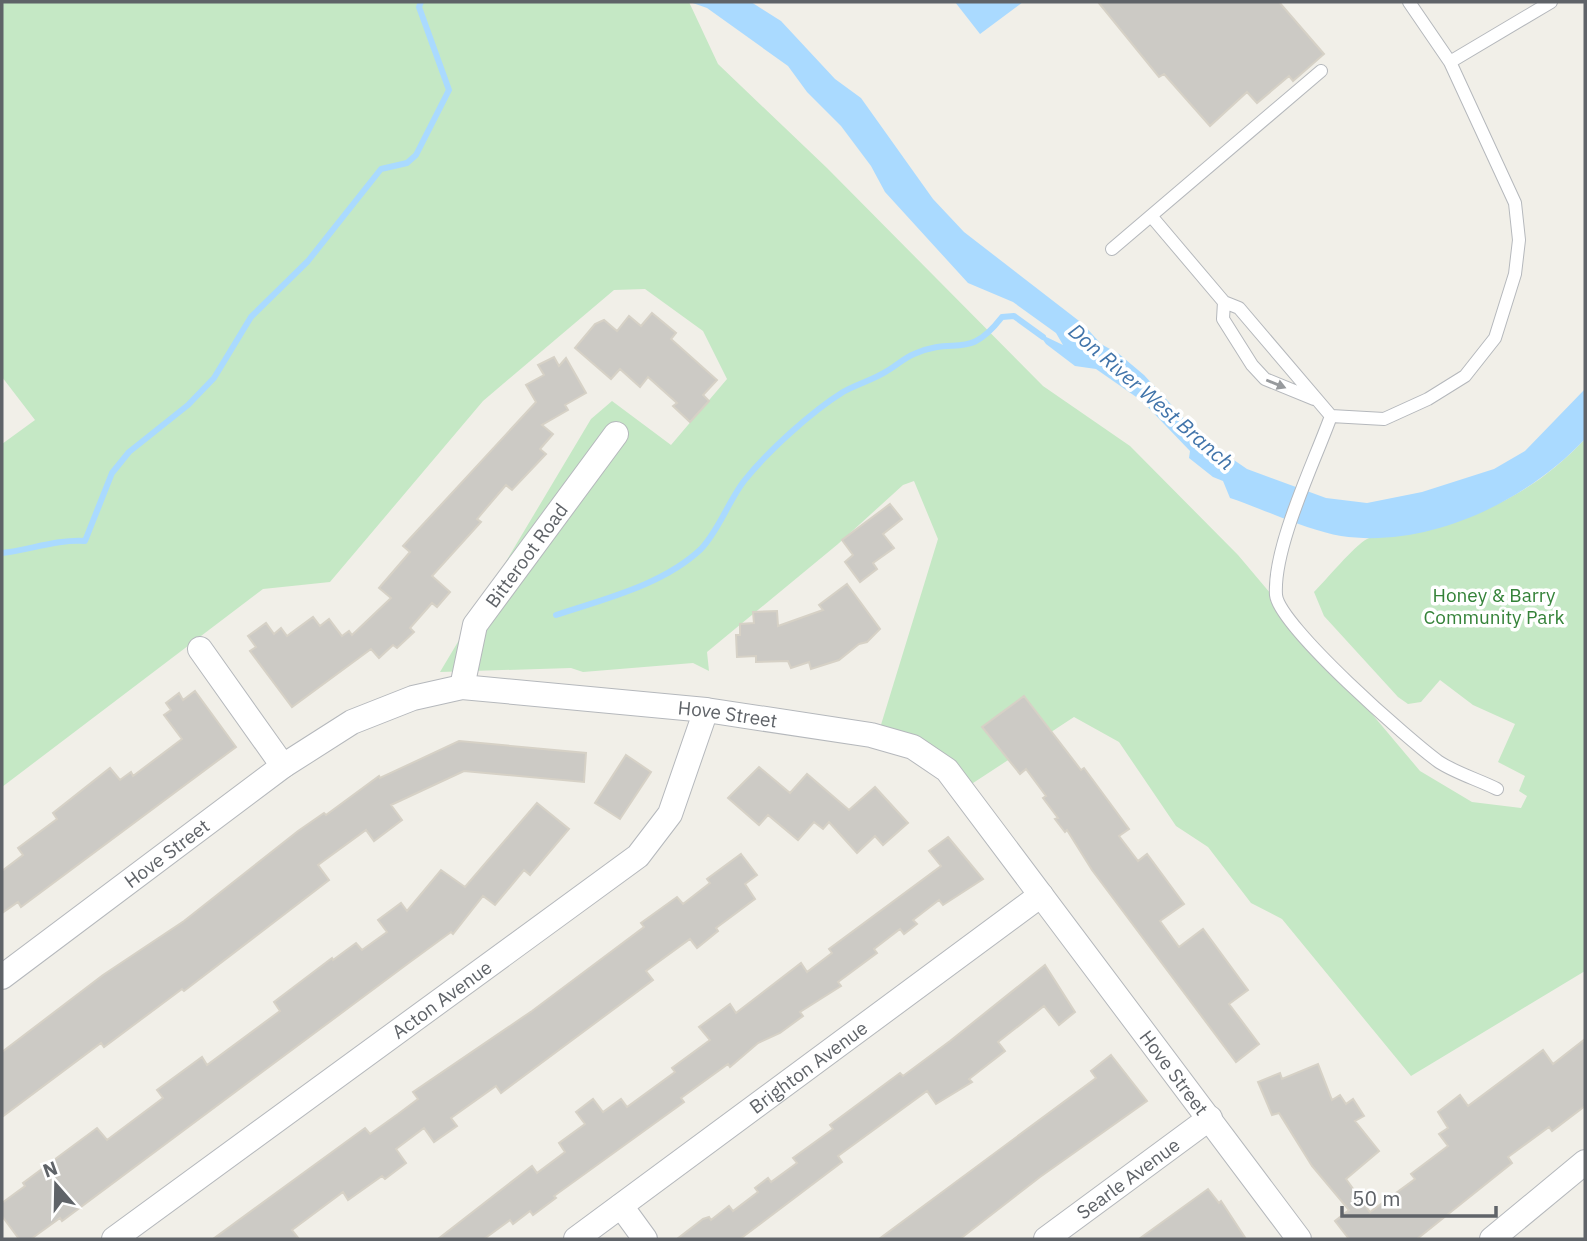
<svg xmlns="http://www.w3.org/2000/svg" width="1587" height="1241" viewBox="0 0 1587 1241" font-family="'IBM Plex Sans',sans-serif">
  <rect width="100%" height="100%" fill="#f1efe8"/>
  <path fill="#c5e8c5" d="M2 2H689L718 64 827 168 1043 386 1130 446 1238 555 1420 771 1472 802 1521 808 1527 796 1519 791 1525 776 1498 762 1515 724 1473 705 1440 680 1421 702 1408 704 1398 697 1324 616 1314 592C1326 580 1354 546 1367 539 1374 535 1413 532 1425 529 1490 513 1539 488 1585 439V971L1411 1076 1282 919 1251 903 1208 847 1176 826 1119 742 1074 717 970 785 880 728 938 539 914 481 903 485 838 544 707 652 709 671 693 663 583 672 571 668 440 672 591 419 612 401 671 445 727 379 703 331 645 289 614 290 483 401 330 582 263 589 2 787V444L35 420 2 377Z"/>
  <path fill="#aadaff" d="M690 2H751L781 21 835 79 861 98 933 199 964 232 1083 324 1101 344 1119 354 1144 375 1202 438 1247 469 1326 498 1367 503 1422 492 1494 469 1525 451 1585 389V439C1527 501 1429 549 1341 536 1309 531 1263 509 1230 498L1223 481 1213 477 1189 458 1190 451 1142 401 1096 369 1075 366 1046 344 1038 333 1063 345 1056 333 1013 302 968 283 885 192 871 166 841 126 807 92 788 66 707 8Z
    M955 2H1023L980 34Z"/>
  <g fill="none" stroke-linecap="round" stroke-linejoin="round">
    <path stroke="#aadaff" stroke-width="6" d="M2 553C29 550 58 539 85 541L112 473 129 452 188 405 214 378 251 317 308 261 381 169 407 163 416 155 449 90 419 7 421 2
      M556 615C604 599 663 585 701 549 719 530 728 502 744 481 768 451 811 412 843 392 857 384 873 380 887 371 896 366 904 358 914 354 957 335 967 362 1002 317L1014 316 1043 337"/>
  </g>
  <path fill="#cccac5" stroke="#d6d1c6" stroke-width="2" d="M1098 2H1279L1324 54 1293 81 1289 76 1257 103 1247 92 1210 126 1164 74 1159 77Z
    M652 313 676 333 671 339 717 380 703 395 709 401 690 422 673 406 677 403 648 377 640 387 620 369 611 379 575 348 595 324 604 320 617 331 629 316 641 326Z
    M554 357 559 366 566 358 586 393 565 405 568 410 542 425 553 434 540 449 546 454 512 490 506 485 477 519 481 522 432 576 450 592 437 607 432 603 410 628 414 632 397 648 393 645 379 658 371 649 292 707 250 651 256 647 248 636 266 623 274 634 281 628 287 636 313 617 320 626 329 619 342 636 349 631 352 635 391 598 379 588 410 552 403 546 536 402 526 385 544 375 538 365Z
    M890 504 902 519 883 534 894 548 873 563 877 569 860 582 845 562 853 555 842 540Z
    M847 584 880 629 867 642 859 644 839 660 811 669 809 662 791 668 788 661 756 662V656L737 657 736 635H740V624L754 623 753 612 777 611 778 626 823 610 819 605Z
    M195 691 236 747 21 907 18 902 2 913V871L23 855 18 848 57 819 53 813 110 768 120 780 131 772 133 776 182 739 164 715 171 710 166 703 179 693 183 700Z
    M1024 696 1081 770 1084 768 1129 829 1119 836 1138 861 1147 854 1184 904 1160 921 1179 947 1203 929 1248 990 1229 1004 1259 1044 1236 1062 1092 870 1067 830 1065 832 1055 819 1058 818 1043 798 1046 796 1026 769 1020 774 982 727Z
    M459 741 586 753 584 782 464 771 391 805 402 820 374 841 366 830 318 865 329 880 184 991 182 989 104 1047 101 1043 2 1117V1052L103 975 184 921 298 831 324 813 326 815 379 776 380 778Z
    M626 755 651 772 620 819 595 803Z
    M759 767 790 793 807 774 849 810 875 787 908 823 883 845 875 836 857 853 829 822 823 829 814 822 798 840 768 815 759 825 728 798Z
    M537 803 569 829 530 875 524 870 495 905 483 896 453 934 451 932 410 962 62 1221 60 1218 31 1239H19L2 1216V1203L25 1186 23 1183 97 1128 107 1140 163 1098 157 1090 202 1057 207 1065 280 1011 274 1002 332 958 333 960 356 943 362 950 387 932 378 920 401 903 407 911 441 870 465 887Z
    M948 837 983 879 943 905 939 900 913 920 917 924 904 934 900 929 874 949 877 953 838 982 841 986 800 1012 803 1016 780 1033 758 1043 730 1067 728 1064 681 1098 684 1102 554 1196 556 1198 533 1215 530 1211 513 1224 510 1220 484 1239H438L532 1166 537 1173 565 1152 559 1143 585 1124 576 1112 593 1099 603 1112 621 1099 627 1107 675 1072 672 1068 710 1040 699 1027 730 1004 736 1013 801 963 807 972 832 953 829 949 941 866 929 851Z
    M741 854 757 875 745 884 755 899 716 928 718 931 697 948 690 939 646 971 653 980 501 1093 496 1086 451 1118 457 1126 434 1142 424 1128 396 1149 406 1163 385 1179 382 1176 348 1200 343 1192 292 1230 299 1239H213L365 1128 370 1134 398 1114 418 1099 413 1092 532 1011 644 927 641 923 677 897 683 904 710 883 707 879Z
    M1045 965 1075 1012 1059 1025 1044 1006 998 1042 1005 1051 969 1079 972 1082 936 1104 927 1091 838 1156 842 1162 740 1239H677L703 1219 709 1217 711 1220 729 1206 733 1211 758 1192 755 1188 768 1178 771 1182 797 1163 793 1158 833 1129 830 1125 900 1073 903 1076 950 1041Z
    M1585 1039V1106L1552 1131 1549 1127 1508 1157 1512 1163 1417 1239H1349L1335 1221 1349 1210 1312 1166 1279 1113 1272 1115 1258 1082 1280 1073 1282 1079 1318 1064 1332 1100 1340 1095 1346 1104 1353 1099 1364 1116 1355 1121 1379 1151 1346 1179 1370 1212 1415 1179 1411 1174 1448 1146 1439 1134 1448 1128 1438 1112 1460 1095 1468 1106 1543 1050 1553 1064Z
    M1111 1055 1147 1101 1040 1177 960 1239H879L1096 1078 1091 1071Z
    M1208 1189 1219 1203 1221 1201 1246 1239H1139Z"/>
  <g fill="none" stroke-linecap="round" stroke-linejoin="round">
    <g stroke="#b5b8bc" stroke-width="14">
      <path id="lane" d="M1409 2 1450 62
        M1152 217 1224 302 1239 308 1331 416 1384 419 1428 399 1465 376 1495 338 1515 274 1519 240 1515 203 1450 62 1551 2
        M1112 249 1321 71
        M1224 302 1223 319 1252 365 1265 379 1314 399
        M1331 416C1314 463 1273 547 1276 595 1279 626 1410 741 1439 762 1456 773 1479 780 1497 789"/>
    </g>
    <g stroke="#b5b8bc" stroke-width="26">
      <g id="street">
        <path d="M200 649 283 766"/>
        <path id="s1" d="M462 687 475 625 616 434"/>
        <path id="s2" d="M2 977 283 766 352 722 413 698 462 687 706 710 871 735 913 747 947 770 1299 1239"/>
        <path d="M621 1206 645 1239"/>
        <path id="s3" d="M114 1239 638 856 670 814 706 710"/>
        <path id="s4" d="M576 1239 1041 895"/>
        <path id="s5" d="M1046 1239 1210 1118"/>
        <path d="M1492 1239 1585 1162"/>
      </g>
    </g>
    <use href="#lane" stroke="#fff" stroke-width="12"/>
    <use href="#street" stroke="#fff" stroke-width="24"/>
  </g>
  <defs><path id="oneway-solid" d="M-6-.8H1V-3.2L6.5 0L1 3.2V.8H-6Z" transform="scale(1.75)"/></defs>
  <use fill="#979a9d" href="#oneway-solid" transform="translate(1276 384) rotate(22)"/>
  <g text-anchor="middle" stroke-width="7" stroke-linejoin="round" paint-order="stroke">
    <g font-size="19" fill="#5f6368" stroke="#fff">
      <text dy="7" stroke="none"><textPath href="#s1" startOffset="150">Bitteroot Road</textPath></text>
      <text dy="7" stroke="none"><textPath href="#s2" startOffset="816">Hove Street</textPath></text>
      <text dy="7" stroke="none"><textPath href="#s2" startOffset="206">Hove Street</textPath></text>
      <text dy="7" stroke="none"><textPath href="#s3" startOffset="406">Acton Avenue</textPath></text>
      <text dy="7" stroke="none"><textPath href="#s4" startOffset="289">Brighton Avenue</textPath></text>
      <text dy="7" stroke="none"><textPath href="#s2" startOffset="1424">Hove Street</textPath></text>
      <text dy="7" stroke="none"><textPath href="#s5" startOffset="102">Searle Avenue</textPath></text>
    </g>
    <g font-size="19" fill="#348238" stroke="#fff">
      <text x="1494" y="602">Honey &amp; Barry<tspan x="1494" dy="22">Community Park</tspan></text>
    </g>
    <g font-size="21" font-style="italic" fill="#4174aa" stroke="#fff">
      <text transform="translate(1151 397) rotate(41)" y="7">Don River West Branch</text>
    </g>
  </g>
  <rect width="1587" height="1241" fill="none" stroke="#5f6368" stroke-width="7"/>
  <g transform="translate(56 1185) rotate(340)" stroke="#ffffff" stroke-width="5" paint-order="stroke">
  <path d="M0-5L12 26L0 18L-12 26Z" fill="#5f6368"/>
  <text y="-10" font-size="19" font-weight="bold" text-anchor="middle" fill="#5f6368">N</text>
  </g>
  <path d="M1342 1206v10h154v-10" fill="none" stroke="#5f6368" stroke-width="3.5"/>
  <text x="1352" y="1206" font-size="21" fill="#5f6368" stroke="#ffffff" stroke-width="5" paint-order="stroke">50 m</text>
</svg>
